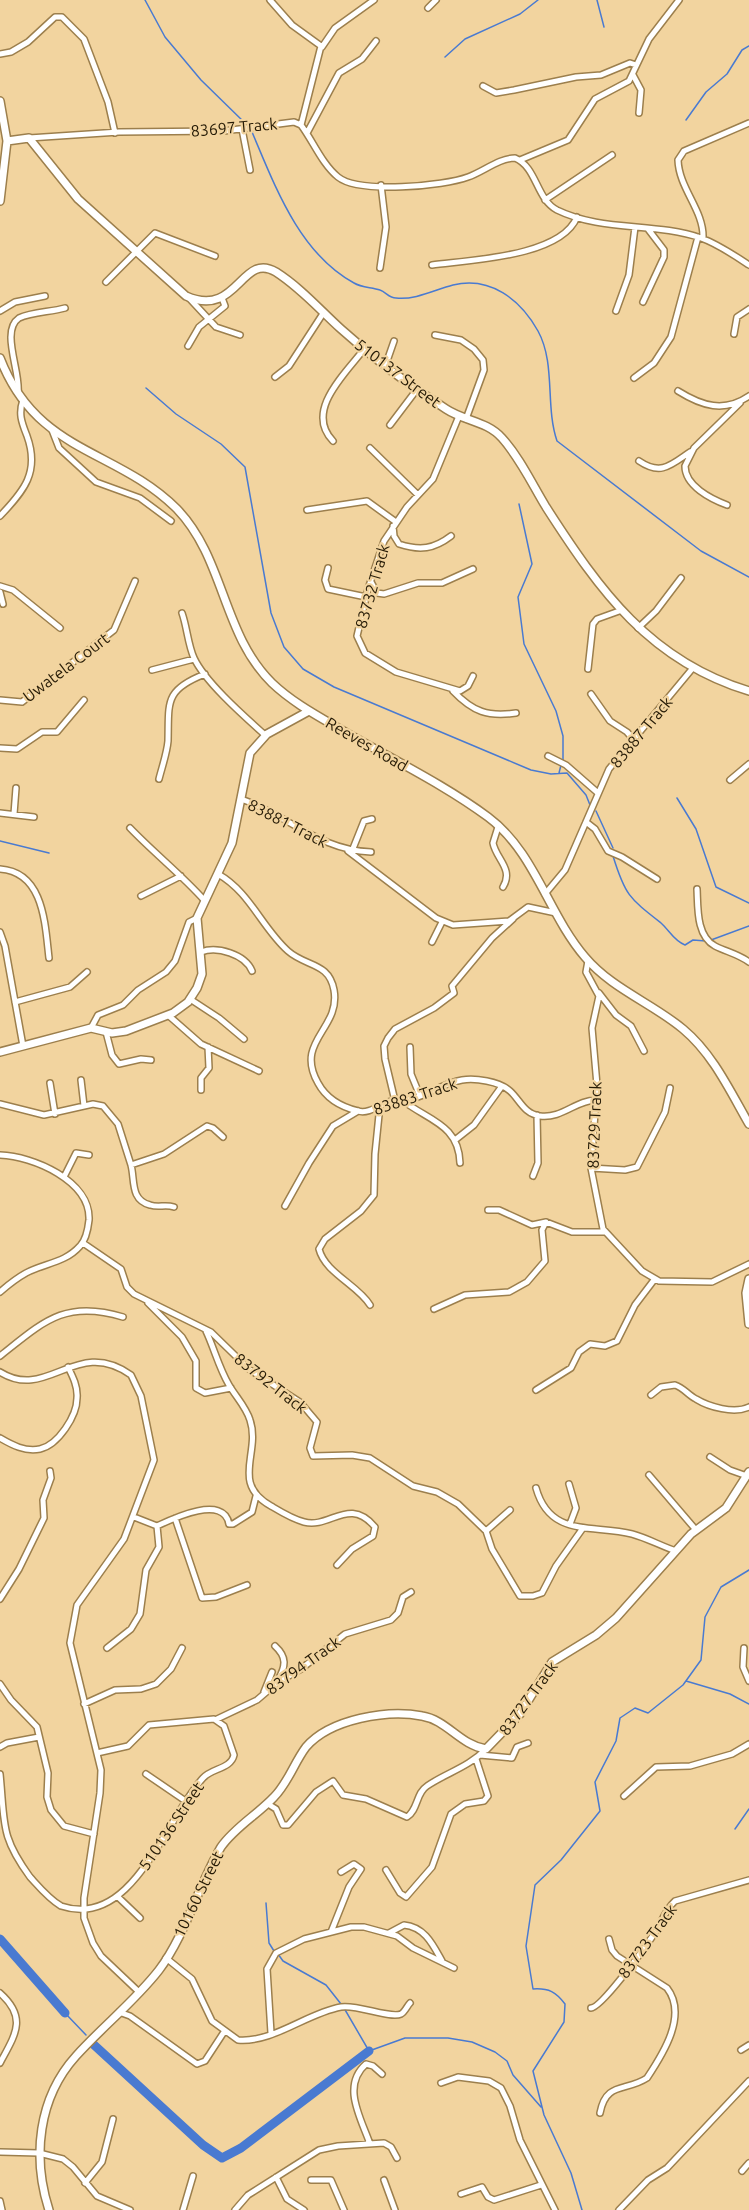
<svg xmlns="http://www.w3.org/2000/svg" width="749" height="2210" viewBox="0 0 749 2210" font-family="Ubuntu,sans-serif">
  <rect width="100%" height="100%" fill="#f2d49f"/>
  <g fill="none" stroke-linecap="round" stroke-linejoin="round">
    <path stroke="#497ad1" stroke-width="1.5" d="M145 0 165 37 201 80 246 124
      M597 0 604 27
      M445 57 465 39 520 14 538 0
      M686 120 706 92 727 74 742 50 749 46
      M252 132C275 186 299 253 354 283 362 288 372 287 380 290 386 292 389 298 396 298 416 300 434 290 453 285 490 276 520 299 538 331 556 364 545 406 557 441L701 551 749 577
      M146 388 176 414 221 444 245 467 271 613 284 647 303 669 334 687 531 770 551 774 567 773 586 795 590 805
      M519 504 532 564 518 597 524 644 556 711 563 736V760
      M559 773 561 765
      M677 798 696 829 716 887 749 903
      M596 811 613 848
      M0 841 49 853
      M613 856C625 895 629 898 661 923 669 930 674 941 685 945L693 940 706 941
      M711 940 749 926
      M686 1681 730 1694 749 1704
      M735 1829 749 1809
      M266 1903 269 1943 274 1951
      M278 1954 283 1961 326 1985 341 2004
      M344 2008 369 2051 405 2038H448L472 2042 495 2052 507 2061 513 2075 541 2107
      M65 2013 86 2035
      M582 2210 571 2173 544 2115 533 2071 564 2022 565 2004C556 1992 549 1988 533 1989L526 1946 535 1885 561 1860 600 1811 595 1782 616 1741 620 1718 635 1708 648 1713 683 1685 701 1660 705 1617 721 1587 749 1570"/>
    <path stroke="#497ad1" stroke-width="9" d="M0 1939 65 2013
      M93 2044 203 2145 222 2158 241 2148 369 2051"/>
    <g stroke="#9c7f4d" stroke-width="8">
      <path id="minor" d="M270 0 292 25 321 46 301 125
        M428 8 436 0
        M322 47 335 28 374 0
        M0 54 11 52 28 42 55 17H62L84 39 108 102 115 133
        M633 75 641 90 639 113
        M483 86 496 93 514 90 576 77 601 75 630 63 636 65
        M242 129 250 170
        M307 133 339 73 362 59 376 41
        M29 138 119 132 224 131 294 122 301 125C313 141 322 164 338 177 359 194 444 186 468 177 483 172 499 158 515 158 537 167 536 199 557 210 602 232 655 222 701 238 718 244 734 255 749 265
        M520 160 568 140 595 99 629 81 649 39 679 0
        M545 200 612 155
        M703 238C704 210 679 189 678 160L684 151 749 123
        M432 265C469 260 561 257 577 217
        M380 268 386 227 381 185
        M106 282 155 233 215 256
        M189 298 216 327 240 335
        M643 302 664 257V250L648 229
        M0 311 15 302 45 296
        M616 311 629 275 635 227
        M734 334 737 317 749 309
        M435 335 461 340 474 349 483 360 484 370 466 419
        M188 346 199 327 225 306 222 298
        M386 364 394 341
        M275 377 289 366 324 312
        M634 378 654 363 671 337 698 237
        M678 391C702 406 724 413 749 396
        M18 393C21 372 0 331 19 318 32 312 51 312 65 308
        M459 416 433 479 407 507 384 541 368 589 357 636 365 653 396 672 460 691 468 686 473 676
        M390 425 418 388
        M52 430 59 448 96 482 140 498 171 521
        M333 441C304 411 345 374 365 348
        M370 448 418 495
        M639 461C661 476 671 465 690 452
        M727 505C711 499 685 486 685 466L694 448 740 403
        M307 510 367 501 396 522
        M0 516C24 491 40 472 27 436 22 423 18 414 23 400
        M393 526 394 536 399 544C420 551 434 549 451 536
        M328 568 325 580 328 589 366 597
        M371 582 377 593 384 594 418 583H442L473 569
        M0 586 13 590 60 628
        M0 592 3 604
        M182 613C187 627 188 645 194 658 205 682 245 717 265 735
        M638 628 656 611 681 578
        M588 669 593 624 597 619 622 610
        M152 670 194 659
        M453 691C473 712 488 717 516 713
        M591 694 610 721 627 732 634 740
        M0 700 22 702 114 630 135 581
        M0 748 17 749 42 732H57L84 700
        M548 756 566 765 598 793
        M159 779C162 767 167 753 168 741 169 702 164 690 205 674
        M730 780 749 764
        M241 799C288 815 318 850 371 852
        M0 813 34 817
        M14 814 16 788
        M586 822 595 829 608 851 622 857 657 879
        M498 827 493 843C496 859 514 869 503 887
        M130 828C155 854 182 875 205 901
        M348 851 436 918 453 925 509 921 528 907 556 913
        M352 851 364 821 372 819
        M0 869C44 872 45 924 49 958
        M218 874C250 892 262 928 288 951 306 967 329 962 334 990 341 1029 294 1041 318 1083 326 1098 341 1107 358 1111 368 1114 378 1106 388 1102 396 1099 406 1101 415 1098 431 1093 445 1083 462 1080 475 1078 499 1081 510 1091 520 1100 524 1114 540 1116 562 1119 576 1100 596 1100
        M697 889C698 907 696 936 715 946 727 952 738 954 749 962
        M545 894 565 870 609 769 692 669
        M141 896 181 876
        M0 932 5 946 23 1046
        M432 942 442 922
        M201 952C217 946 245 954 252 971
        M588 961 586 972 599 996 592 1028 597 1085 591 1168 603 1229 642 1271 659 1281 712 1282 749 1264
        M599 993 616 1015 631 1026 644 1051
        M190 999 219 1018 244 1039
        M15 1002 70 987 87 972
        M168 1015 201 1044 259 1071
        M91 1028 98 1015 123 1005 138 990 166 972 175 961 189 922 197 918
        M106 1032 112 1055 119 1064 141 1059 151 1060
        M410 1047 411 1074 420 1096
        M81 1080 84 1106
        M50 1083 55 1114
        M201 1090V1078L209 1068 208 1047
        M402 1100C427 1120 459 1124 460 1163
        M395 1101 385 1059 384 1046 388 1038 395 1029 434 1008 454 993 452 986 492 938 513 919
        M0 1104 44 1115 93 1104 103 1106 118 1124 131 1165 164 1154 207 1126 213 1128 223 1137
        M455 1140 474 1125 502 1086
        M0 1155C33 1156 91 1181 89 1220 88 1229 86 1240 80 1246 65 1263 45 1263 26 1273 17 1278 8 1285 0 1292
        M131 1165C135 1180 130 1200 150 1205 159 1208 165 1204 174 1207
        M591 1168 625 1170 637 1167 665 1112 670 1088
        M533 1176 538 1163 537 1115
        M64 1177 76 1153 89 1155
        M285 1206 309 1163 333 1126 358 1111
        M488 1210H499L532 1225 546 1222
        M83 1243 121 1269 127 1287 134 1294 211 1332 250 1370 300 1402 317 1422 310 1448 313 1456 352 1455 370 1458 413 1486 437 1492 458 1504 486 1531 492 1549 520 1596H533L542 1593 556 1566 583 1528
        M148 1303 182 1337 196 1361V1388L205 1393 231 1388
        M370 1305C358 1285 325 1273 319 1249L325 1239 361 1211 374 1195 375 1154 380 1105
        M434 1309 465 1295 509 1292 527 1282 545 1261 542 1230 546 1222 572 1232H605
        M206 1331C214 1348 219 1368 229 1385 236 1397 246 1407 250 1420 261 1453 230 1483 271 1506 281 1512 292 1519 304 1522 330 1529 349 1496 375 1527L373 1536 352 1549 337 1565
        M0 1356C43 1322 65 1299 123 1317
        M0 1372C48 1402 76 1336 131 1375L141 1396 154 1460 124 1539 77 1605 70 1643 101 1770 100 1793 84 1898V1918L93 1943 101 1956 139 1992
        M536 1390 571 1368 579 1352 590 1344 605 1346 617 1341 635 1305 654 1280
        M651 1395 661 1387 675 1385C684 1388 688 1395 696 1399 709 1407 734 1414 749 1407
        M0 1438C12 1445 25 1452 40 1449 58 1445 77 1416 77 1398 78 1387 73 1377 68 1367
        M710 1457 730 1470 747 1476
        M649 1475 696 1530
        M569 1484 576 1508 570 1524
        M536 1488C550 1538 592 1524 632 1534 647 1538 661 1546 676 1551
        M175 1518 202 1598 216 1597 247 1585
        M157 1526C172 1519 224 1494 229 1524H233L252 1512 256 1496
        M486 1531 510 1510
        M0 1599 19 1569 44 1518 43 1500 51 1478 50 1471
        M275 1646C287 1657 286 1666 278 1680
        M107 1648 131 1629 140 1614 146 1570 159 1547 157 1526 134 1517
        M744 1648 743 1667 749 1681
        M0 1684 11 1700 37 1727 48 1773 47 1797 51 1810 64 1826 94 1834
        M264 1692 272 1672
        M84 1704 115 1690 141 1689 156 1684 171 1669 182 1648
        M217 1719 257 1700 278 1682 301 1669 345 1634 391 1620 398 1613 403 1597 411 1592
        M0 1747 7 1743 39 1737
        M480 1755 512 1758 517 1747 528 1743
        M0 1774C5 1824 0 1836 30 1877 40 1888 49 1899 61 1906 133 1930 165 1819 203 1778 212 1768 231 1769 234 1755L224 1726 214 1719 149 1725 128 1746 97 1753
        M146 1774 187 1802
        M624 1796 656 1767 690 1766 732 1754 749 1744
        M268 1804 276 1809 283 1825H288L316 1792 333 1781 343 1795 366 1799 407 1817C418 1810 416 1793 427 1786 446 1773 469 1767 486 1749
        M386 1870 400 1893 406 1897 432 1867 451 1814 465 1804 484 1801 488 1796 476 1759
        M118 1897 140 1918
        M331 1932 349 1887 361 1869 354 1864 341 1872
        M389 1933 404 1925C425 1927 433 1945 442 1961
        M166 1958 192 1979 212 2021 238 2040C273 2043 307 2013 341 2007 357 2004 390 2019 401 2014 405 2012 407 2006 410 2003
        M0 1993C28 2018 15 2035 0 2063
        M591 2008C601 2008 644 1949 652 1937 661 1925 664 1911 675 1901L749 1880
        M119 2012 130 2016 197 2064 205 2061 224 2032
        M271 2033 267 1969 276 1953 304 1939 351 1927H364L397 1936 413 1948 454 1968
        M741 2050 749 2045
        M441 2083 458 2077 489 2081 501 2088 510 2106 520 2140 555 2210
        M600 2113C606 2081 626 2092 647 2078 663 2054 688 2015 667 1988L617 1956 612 1950 609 1939
        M370 2144C361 2118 341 2086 366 2064L373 2066 382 2074
        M0 2152 39 2153 63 2159 73 2167 97 2196 130 2210
        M742 2171 749 2163
        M276 2177 287 2199 304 2210
        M311 2180H331L344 2210
        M384 2180 395 2210
        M85 2183 102 2162 113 2119
        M461 2194 482 2187 488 2197 494 2200 541 2185
        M0 2201 2 2210
        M183 2210 193 2176
        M235 2210 248 2195 319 2150 338 2146 384 2143 391 2147 397 2158
        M619 2210 648 2180 667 2168 749 2081"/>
    </g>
    <g stroke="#9c7f4d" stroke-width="10">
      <path id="tertiary" d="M0 101 7 141 0 201
        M7 141 29 138 78 199 186 296C238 319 241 251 276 272 301 288 320 310 341 329 373 358 410 386 446 409 464 421 487 421 502 438 520 458 532 484 546 507 600 591 650 661 749 691
        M0 358C37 454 116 448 177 509 225 559 222 634 272 683 292 702 316 715 340 729 389 758 442 783 488 817 535 852 548 914 585 957 612 989 652 1003 683 1029 713 1054 730 1091 749 1124
        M0 1052 91 1028 112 1033 126 1031 173 1013 188 1002 197 988 202 974 197 918 232 843 250 753 267 734 309 711
        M749 1279 746 1293 749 1324
        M49 2210C32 2157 38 2098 76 2056 103 2026 135 2001 159 1970 186 1934 198 1886 221 1847 235 1827 257 1815 274 1797 288 1783 294 1763 306 1747 330 1719 388 1709 422 1716 447 1720 460 1745 486 1749L520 1714 552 1662 596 1635 616 1618 691 1534 726 1508 749 1472"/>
    </g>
    <use href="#minor" stroke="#fff" stroke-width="5"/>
    <use href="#tertiary" stroke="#fff" stroke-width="7"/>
  </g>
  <g text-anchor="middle" stroke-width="4.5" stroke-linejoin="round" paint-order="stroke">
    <g font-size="16" fill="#261b06" stroke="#f2d49f">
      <text transform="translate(234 127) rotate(-5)" y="6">83697 Track</text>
      <text transform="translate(398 373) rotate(37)" y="6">510137 Street</text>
      <text transform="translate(372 586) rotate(-74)" y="6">83732 Track</text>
      <text transform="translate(66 667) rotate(-37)" y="6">Uwatela Court</text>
      <text transform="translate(641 732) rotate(-50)" y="6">83887 Track</text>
      <text transform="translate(367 744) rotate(30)" y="6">Reeves Road</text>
      <text transform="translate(288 823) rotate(27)" y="6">83881 Track</text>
      <text transform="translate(415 1096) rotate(-18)" y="6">83883 Track</text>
      <text transform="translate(594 1125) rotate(-88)" y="6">83729 Track</text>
      <text transform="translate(271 1383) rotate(38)" y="6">83792 Track</text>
      <text transform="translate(303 1665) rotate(-36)" y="6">83794 Track</text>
      <text transform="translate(528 1698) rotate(-54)" y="6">83727 Track</text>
      <text transform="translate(171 1826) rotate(-56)" y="6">510136 Street</text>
      <text transform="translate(198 1894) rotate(-64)" y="6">10160 Street</text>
      <text transform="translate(647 1941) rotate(-54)" y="6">83723 Track</text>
    </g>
  </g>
</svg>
